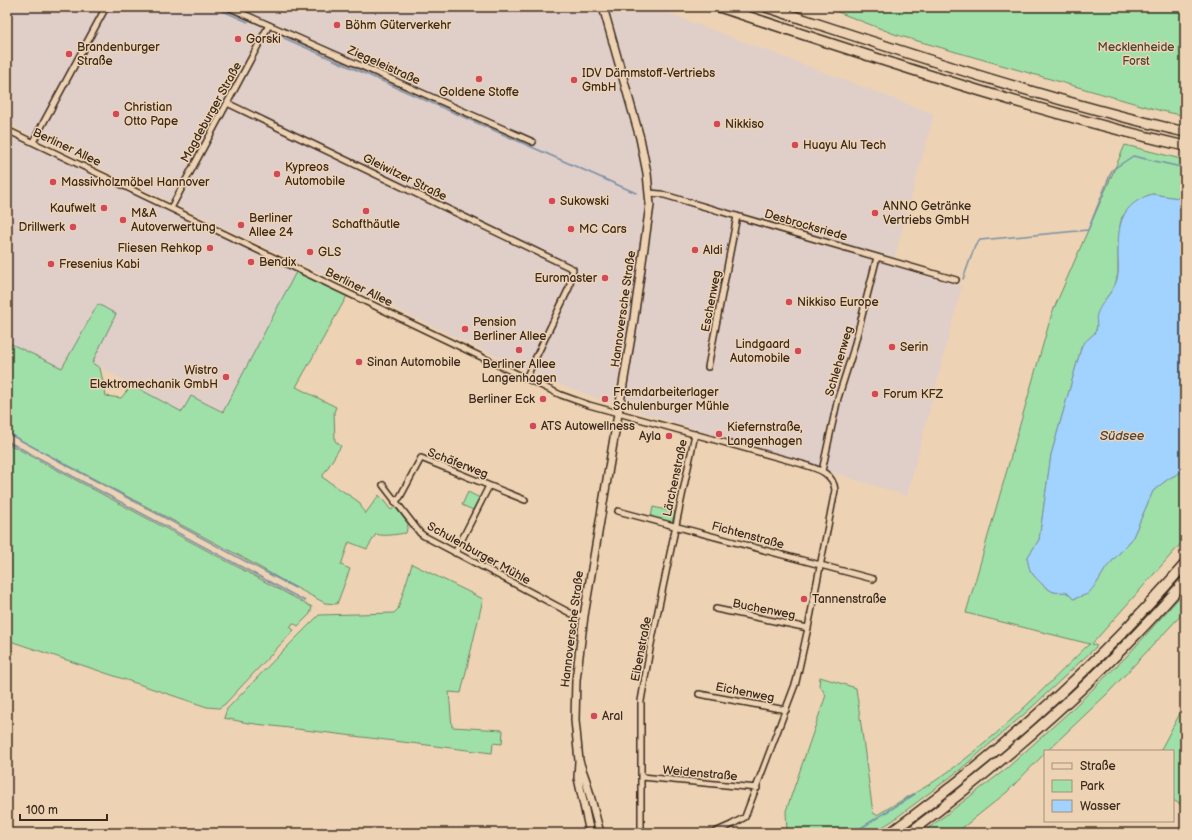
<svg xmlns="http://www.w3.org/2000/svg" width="1192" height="840" viewBox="0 0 1192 840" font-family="'Balsamiq Sans',sans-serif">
  <rect width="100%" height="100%" fill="#edd3b4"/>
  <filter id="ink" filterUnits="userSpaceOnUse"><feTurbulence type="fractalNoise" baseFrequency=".025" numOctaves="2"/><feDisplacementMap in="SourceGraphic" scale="8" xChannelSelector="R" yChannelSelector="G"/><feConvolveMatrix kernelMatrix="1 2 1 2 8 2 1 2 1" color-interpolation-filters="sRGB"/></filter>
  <g filter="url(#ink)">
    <path fill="#e0cec8" d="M7 7H652L934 114 893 264 962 286 907 496 605 401 547 380 187 210 7 123Z
      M7 132 153 204 296 272 223 412 191 396 182 412 92 363 116 314 98 304 62 368 7 342Z"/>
    <path fill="#9fe0a9" stroke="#6d8564" d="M825 7H1185V116L1158 110 897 35Z
      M1125 145 1185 160V199L1152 194 1144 197 1129 208 1122 217 1120 225 1118 244V273L1115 286 1104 301 1097 315V326L1095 333 1082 345 1051 455 1039 540 1027 558C1028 562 1029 567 1030 570 1034 577 1047 590 1054 592 1064 594 1065 588 1073 599L1087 594 1097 583 1106 568 1132 539 1153 491 1168 479 1185 470V539L1092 644 1097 646 1030 709 961 769 892 821 873 833H787L786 811 826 695 819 685 820 677 856 688 873 813 877 815C896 803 916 793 935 781 992 743 1039 693 1088 645L1090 644 966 613 1052 313Z
      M296 272 347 296 296 387 336 407 334 412 335 441 341 446 322 477 359 502 365 514 379 495 391 510 395 507 408 524 406 533C397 534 385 537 376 534L367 549 349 542 341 565 350 569 337 604 325 603 280 579 242 557 7 433V342L62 368 98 304 116 314 92 363 100 368 106 396 121 398 132 385 182 412 191 396 223 412Z
      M7 443 312 607 310 614 298 626 293 623 290 627 294 630 225 704 219 708 207 707 7 640Z
      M468 492 480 498 473 510 462 505Z
      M653 507 675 512 672 522 651 517Z
      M412 564 483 599 461 693 449 692 452 727 503 730 502 744 493 743 492 753 248 723 224 718 227 709 279 655 319 615 394 613 398 609Z
      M1185 591V611L1107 694 1047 751H1045V753L1007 792 956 833H922L1006 769 1068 713 1127 656Z
      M1185 704V807L1173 800V751H1160Z"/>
    <path fill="#a2d2fe" stroke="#798fa4" d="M1152 194 1185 199V470L1168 479 1153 491 1132 539 1106 568 1097 583 1088 594 1073 599C1065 588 1064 594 1054 592 1047 590 1034 577 1030 570 1029 567 1028 562 1027 558L1039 540 1051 455 1082 345C1085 341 1094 335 1095 332 1099 327 1095 320 1097 314 1103 298 1116 291 1118 274 1119 268 1118 261 1118 255 1118 224 1120 205 1152 194Z"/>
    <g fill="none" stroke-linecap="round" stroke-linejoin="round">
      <path stroke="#798fa4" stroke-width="1.5" d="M214 7 248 22
        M284 38 636 193
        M963 279 975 246 980 240 1088 230 1112 170 1133 156 1185 168
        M7 433 295 588
        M7 441 305 601
        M853 833 915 794"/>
      <g stroke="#3b2a1e" stroke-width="8">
        <path id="street" d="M228 7 533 142
          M227 103 573 269 569 288 526 378
          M7 130 561 395 589 405 802 464C817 469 833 472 835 490L808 628 796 682 745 817 731 825 713 833
          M33 142 106 7
          M649 193 661 194 956 280
          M171 208 269 25
          M708 367 737 216
          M822 471 838 398 853 351 877 257
          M383 485 420 533 424 536 572 614 584 616
          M395 502 400 497 421 458 525 500
          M618 511 873 579
          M455 553 489 486
          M716 609 808 628
          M699 694 786 710
          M642 777 757 788
          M641 833V701L650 649 695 434"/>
      </g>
      <g stroke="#3b2a1e" stroke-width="10">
        <path id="secondary" d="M579 761 587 784 600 833
          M590 833 578 778 579 761 575 720 576 680 584 616 633 325 650 205 647 173 640 138 603 7"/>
      </g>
      <g stroke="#3b2a1e" stroke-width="12">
        <path id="highway" d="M719 7C873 57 1027 110 1185 146
          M766 7C904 52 1043 99 1185 132
          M890 833C998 755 1098 665 1185 564
          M909 833C1009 758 1103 676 1185 581"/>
      </g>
      <use href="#street" stroke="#edd3b4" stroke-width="5"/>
      <use href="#secondary" stroke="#edd3b4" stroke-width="7"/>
      <use href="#highway" stroke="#edd3b4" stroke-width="9"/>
    </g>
  </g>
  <g fill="#d1495b" stroke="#edd3b4" stroke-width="1.5">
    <circle cx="337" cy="25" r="4"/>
    <circle cx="238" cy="39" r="4"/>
    <circle cx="69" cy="54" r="4"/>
    <circle cx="479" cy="79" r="4"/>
    <circle cx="574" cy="80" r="4"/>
    <circle cx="116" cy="114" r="4"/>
    <circle cx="717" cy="124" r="4"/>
    <circle cx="795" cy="145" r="4"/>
    <circle cx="277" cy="174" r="4"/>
    <circle cx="53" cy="182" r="4"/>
    <circle cx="552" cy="201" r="4"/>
    <circle cx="104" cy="208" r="4"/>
    <circle cx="366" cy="211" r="4"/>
    <circle cx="875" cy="213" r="4"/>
    <circle cx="123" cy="220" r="4"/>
    <circle cx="241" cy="225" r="4"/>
    <circle cx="73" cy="227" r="4"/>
    <circle cx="571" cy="229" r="4"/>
    <circle cx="210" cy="248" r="4"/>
    <circle cx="695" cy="250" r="4"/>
    <circle cx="310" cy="252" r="4"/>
    <circle cx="251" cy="262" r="4"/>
    <circle cx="51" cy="264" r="4"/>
    <circle cx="605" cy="278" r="4"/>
    <circle cx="789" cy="302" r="4"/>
    <circle cx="465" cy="329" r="4"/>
    <circle cx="892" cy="347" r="4"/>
    <circle cx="519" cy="350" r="4"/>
    <circle cx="798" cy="351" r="4"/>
    <circle cx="359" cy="362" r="4"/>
    <circle cx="226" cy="377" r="4"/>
    <circle cx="875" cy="394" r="4"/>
    <circle cx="543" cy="399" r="4"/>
    <circle cx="605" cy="399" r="4"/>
    <circle cx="533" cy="426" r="4"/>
    <circle cx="719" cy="434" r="4"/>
    <circle cx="669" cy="436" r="4"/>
    <circle cx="804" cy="599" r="4"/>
    <circle cx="594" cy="716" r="4"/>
  </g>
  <g text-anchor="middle" stroke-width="3" stroke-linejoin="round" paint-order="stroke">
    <g font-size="12" fill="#3b2a1e" stroke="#edd3b4" text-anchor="start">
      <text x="345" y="29">Böhm Güterverkehr</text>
      <text x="246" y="43">Gorski</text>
      <text x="77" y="51">Brandenburger<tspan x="77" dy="14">Straße</tspan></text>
      <text x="582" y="77">IDV Dämmstoff-Vertriebs<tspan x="582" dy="14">GmbH</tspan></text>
      <text x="479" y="96" text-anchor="middle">Goldene Stoffe</text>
      <text x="124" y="111">Christian<tspan x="124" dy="14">Otto Pape</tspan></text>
      <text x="725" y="128">Nikkiso</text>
      <text x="803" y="149">Huayu Alu Tech</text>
      <text x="285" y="171">Kypreos<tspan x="285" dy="14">Automobile</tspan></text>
      <text x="61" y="186">Massivholzmöbel Hannover</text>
      <text x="560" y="205">Sukowski</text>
      <text x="883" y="210">ANNO Getränke<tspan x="883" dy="14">Vertriebs GmbH</tspan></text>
      <text x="96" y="212" text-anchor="end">Kaufwelt</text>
      <text x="131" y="217">M&amp;A<tspan x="131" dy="14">Autoverwertung</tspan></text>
      <text x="249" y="222">Berliner<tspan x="249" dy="14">Allee 24</tspan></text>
      <text x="366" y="228" text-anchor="middle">Schafthäutle</text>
      <text x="65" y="231" text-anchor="end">Drillwerk</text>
      <text x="579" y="233">MC Cars</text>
      <text x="202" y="252" text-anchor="end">Fliesen Rehkop</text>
      <text x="703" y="254">Aldi</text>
      <text x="318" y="256">GLS</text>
      <text x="259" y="266">Bendix</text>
      <text x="59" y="268">Fresenius Kabi</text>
      <text x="597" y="282" text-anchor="end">Euromaster</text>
      <text x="797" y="306">Nikkiso Europe</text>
      <text x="473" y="326">Pension<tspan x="473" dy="14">Berliner Allee</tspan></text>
      <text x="790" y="348" text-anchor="end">Lindgaard<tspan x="790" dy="14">Automobile</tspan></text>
      <text x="900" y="351">Serin</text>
      <text x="367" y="366">Sinan Automobile</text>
      <text x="519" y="368" text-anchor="middle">Berliner Allee<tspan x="519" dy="14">Langenhagen</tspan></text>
      <text x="218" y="374" text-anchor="end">Wistro<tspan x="218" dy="14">Elektromechanik GmbH</tspan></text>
      <text x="613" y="396">Fremdarbeiterlager<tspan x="613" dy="14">Schulenburger Mühle</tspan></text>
      <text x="883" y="398">Forum KFZ</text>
      <text x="535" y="403" text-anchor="end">Berliner Eck</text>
      <text x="541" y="430">ATS Autowellness</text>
      <text x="727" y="431">Kiefernstraße,<tspan x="727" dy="14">Langenhagen</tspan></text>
      <text x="661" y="440" text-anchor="end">Ayla</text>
      <text x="812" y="603">Tannenstraße</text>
      <text x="602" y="720">Aral</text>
    </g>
    <g font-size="12" fill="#4a4533" stroke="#edd3b4">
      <text x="1136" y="51">Mecklenheide<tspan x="1136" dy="14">Forst</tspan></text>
    </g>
    <g font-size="12" fill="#3b2a1e" stroke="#edd3b4">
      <text transform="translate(384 65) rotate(24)" y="4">Ziegeleistraße</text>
      <text transform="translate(211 112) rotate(-61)" y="4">Magdeburger Straße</text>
      <text transform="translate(67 147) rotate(25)" y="4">Berliner Allee</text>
      <text transform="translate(405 177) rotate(26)" y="4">Gleiwitzer Straße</text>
      <text transform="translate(806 225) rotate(16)" y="4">Desbrocksriede</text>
      <text transform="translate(359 287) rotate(26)" y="4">Berliner Allee</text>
      <text transform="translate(711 301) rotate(-79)" y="4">Eschenweg</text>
      <text transform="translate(623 309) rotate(-82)" y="4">Hannoversche Straße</text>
      <text transform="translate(839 361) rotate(-74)" y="4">Schlehenweg</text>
      <text transform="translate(458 463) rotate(21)" y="4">Schäferweg</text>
      <text transform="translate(675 478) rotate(-78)" y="4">Lärchenstraße</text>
      <text transform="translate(748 535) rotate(15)" y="4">Fichtenstraße</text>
      <text transform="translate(479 553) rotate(29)" y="4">Schulenburger Mühle</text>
      <text transform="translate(764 609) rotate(11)" y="4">Buchenweg</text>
      <text transform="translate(572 629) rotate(-83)" y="4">Hannoversche Straße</text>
      <text transform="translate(641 649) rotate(-79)" y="4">Eibenstraße</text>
      <text transform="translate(745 692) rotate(11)" y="4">Eichenweg</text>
      <text transform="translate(700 773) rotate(5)" y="4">Weidenstraße</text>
    </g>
    <g font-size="13" font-style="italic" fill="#4a4340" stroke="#edd3b4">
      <text x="1122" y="440">Südsee</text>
    </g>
  </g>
  <rect width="1192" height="840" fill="none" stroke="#edd3b4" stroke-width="24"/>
  <rect x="12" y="12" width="1168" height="816" fill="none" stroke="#3b2a1e" stroke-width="1.5" filter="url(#ink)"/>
  <rect x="1044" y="750" width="130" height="72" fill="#edd3b4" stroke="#a68f78"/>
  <rect x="1052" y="763" width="20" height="6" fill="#edd3b4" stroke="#a68f78"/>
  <text x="1080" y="770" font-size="12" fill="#3b2a1e">Straße</text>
  <rect x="1052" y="780" width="20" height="12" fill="#9fe0a9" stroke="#a68f78"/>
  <text x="1080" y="790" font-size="12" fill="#3b2a1e">Park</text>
  <rect x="1052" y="800" width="20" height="12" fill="#a2d2fe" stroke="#a68f78"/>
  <text x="1080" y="810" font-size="12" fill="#3b2a1e">Wasser</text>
  <path d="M20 814v6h87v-6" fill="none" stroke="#3b2a1e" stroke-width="2"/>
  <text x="26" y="814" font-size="12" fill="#3b2a1e" stroke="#edd3b4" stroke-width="3" paint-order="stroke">100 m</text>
</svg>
